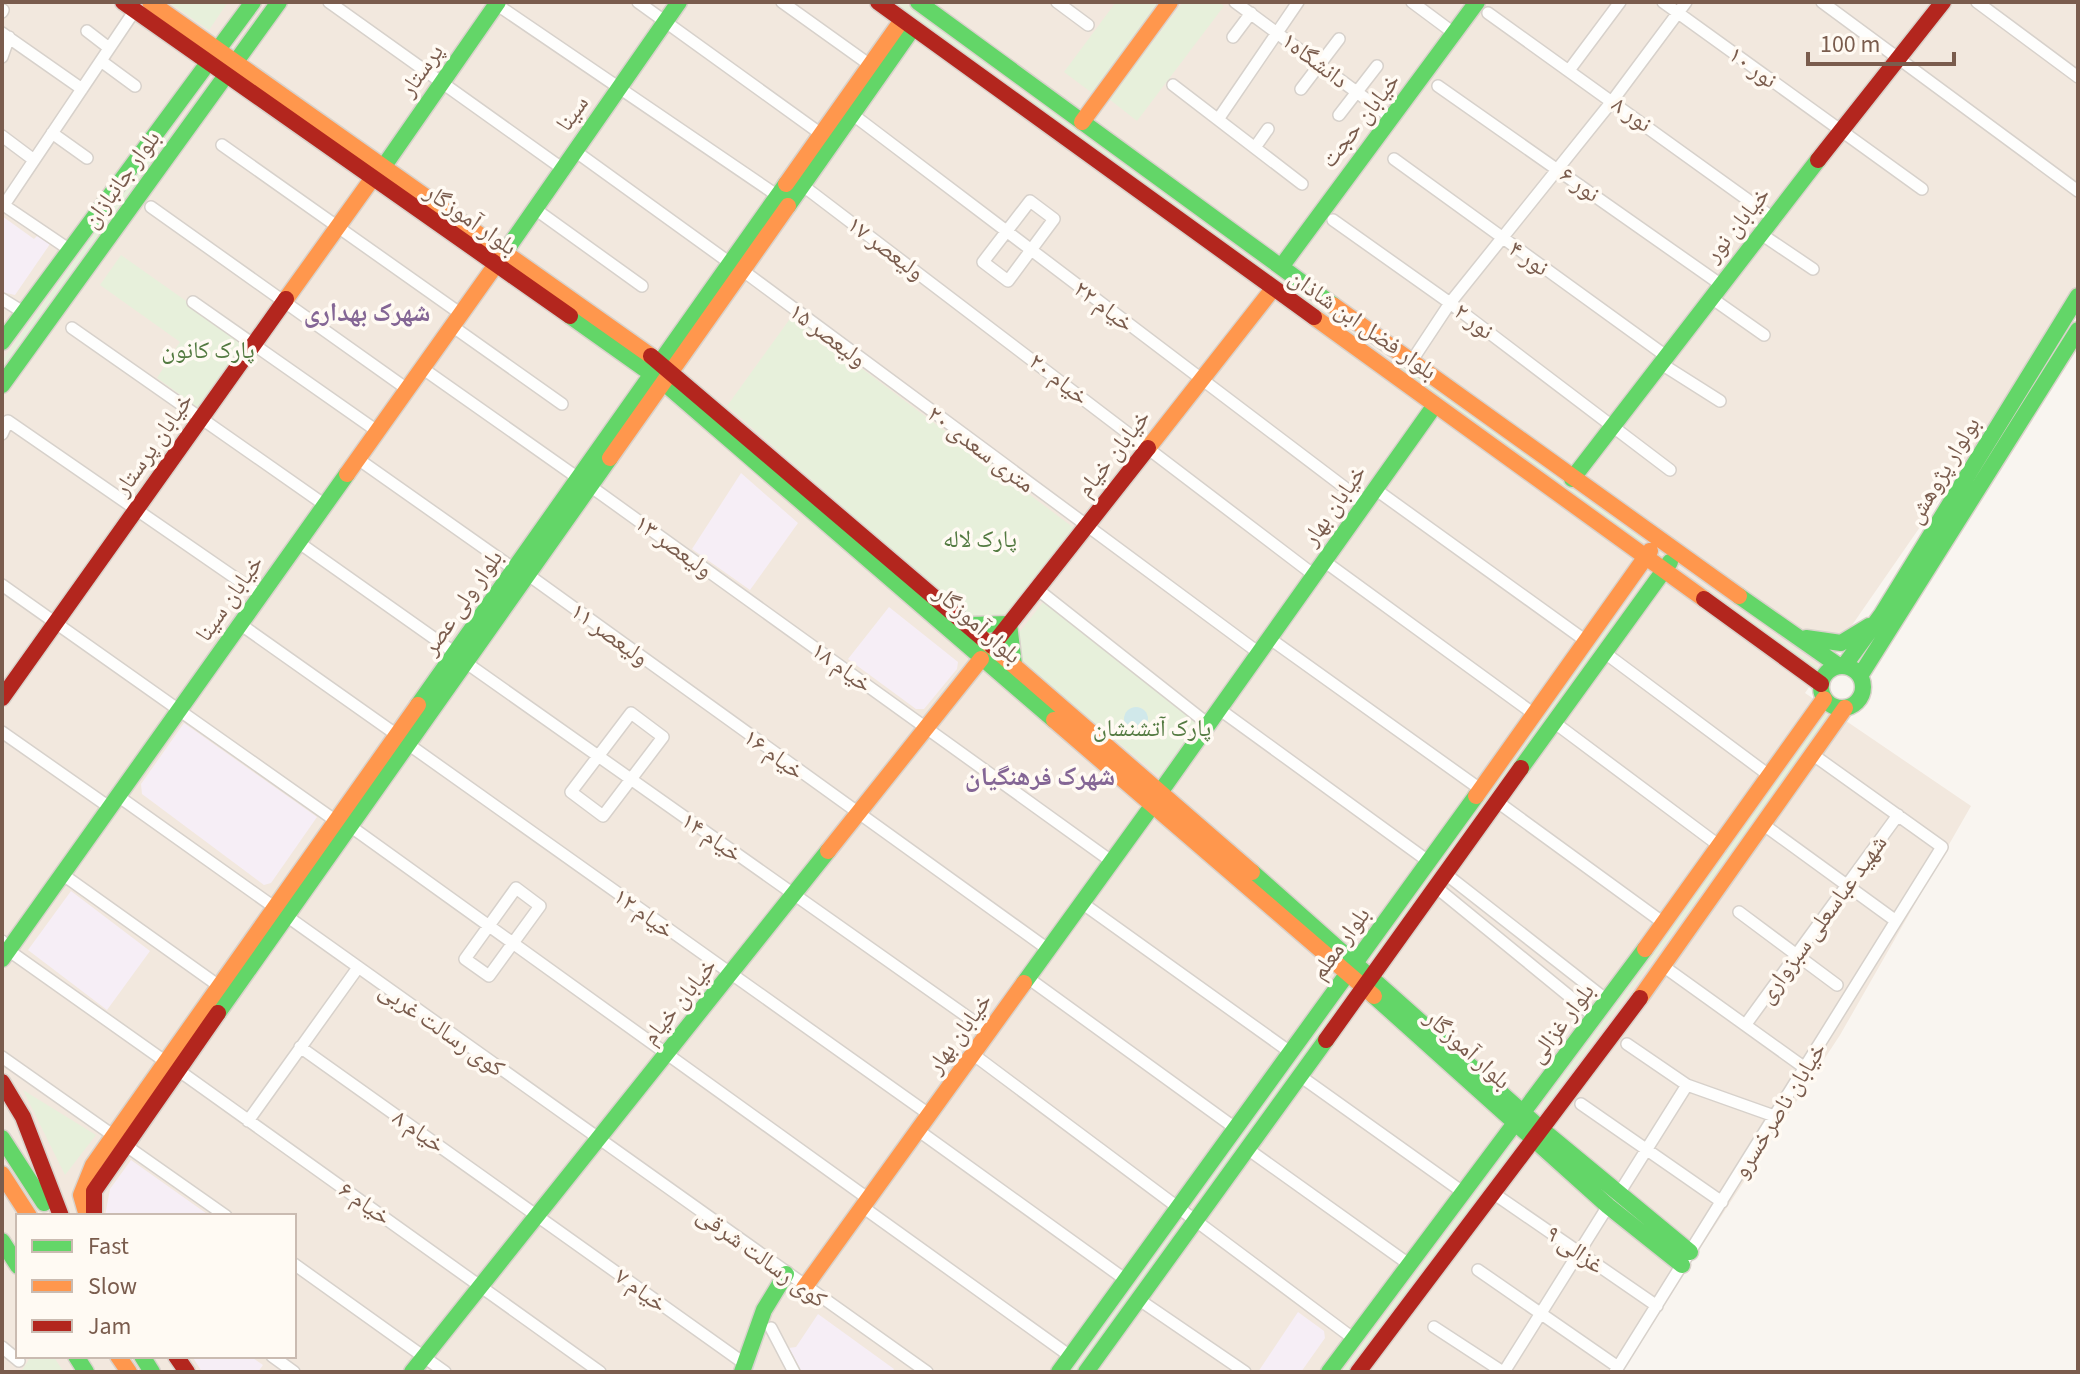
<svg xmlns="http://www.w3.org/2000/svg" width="2080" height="1374" viewBox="0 0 2080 1374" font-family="'Source Sans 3','Noto Naskh Arabic',sans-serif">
  <rect width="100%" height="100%" fill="#f9f5f0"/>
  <path fill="#f2e8de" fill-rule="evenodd" d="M2 2H2078V299L1805 693 1971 806 1840 1035 1619 1372H2ZM18 1216H294V1356H18Z"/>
  <path fill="#f6eef6" d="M2 216 34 239 38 235 50 244 15 295 2 292Z
    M741 473 798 523 750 590 692 549Z
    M889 607 958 662 957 669 924 709H916L848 659Z
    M184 723 317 817 271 883 264 885 142 794 141 784Z
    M71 891 150 951 107 1010 28 950Z
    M131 1160 210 1216H105L110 1189Z
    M1298 1312 1324 1331 1325 1338 1301 1372H1258Z
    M818 1314 894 1369 892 1372H802L789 1348 796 1347Z
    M192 1356H250L263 1365 258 1372H202Z"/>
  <path fill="#e7f0db" d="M168 2H228L209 30Z
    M893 2H904L996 71 969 58Z
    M1116 2H1160L1092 93 1064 72Z
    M1183 2H1218L1224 6 1137 121 1109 99Z
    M1020 94 1043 105 1362 340 1345 329 1337 328Z
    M171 127 172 134 2 373V361Z
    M121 255 247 344 200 409 157 378 180 342 100 285Z
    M792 316 1074 528 1006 619 971 618 727 406Z
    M1384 359 1410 372 1642 539 1643 545Z
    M1677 568 1818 667V671L1676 570Z
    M1044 601 1199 722 1161 778 1021 662 1018 634Z
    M1611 620 1616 623 1372 960V954Z
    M1826 713 1828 721 1540 1114 1547 1095Z
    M1340 998 1344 1002 1195 1208 1210 1178Z
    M23 1090 96 1135 65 1175Z
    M1512 1143 1516 1145 1498 1174 1349 1372H1342Z
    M1175 1228 1163 1254 1079 1372H1070Z
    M31 1356H53L64 1372H21Z"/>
  <path fill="#d0e8ea" d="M1124 719a12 12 0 1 1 24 0a12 12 0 1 1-24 0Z"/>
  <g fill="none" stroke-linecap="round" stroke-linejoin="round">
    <path stroke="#d0e8ea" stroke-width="3" d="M751 1372 760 1344"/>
    <g stroke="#d7d1cb" stroke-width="14">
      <path id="street" d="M329 2 563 169
        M493 2 778 196
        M638 2 821 134
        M782 2 870 65
        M1057 2 1088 25
        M1235 2 1393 119
        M1412 2 1455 34
        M1663 2 1922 189
        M1822 2 2078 191
        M1977 2 2078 77
        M2 12 3 10
        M1488 13 1773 218
        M87 31 109 48
        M2 33 82 89
        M1233 37 1251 13
        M2 57 9 37
        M101 61 135 86
        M1570 69 1620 2
        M1173 85 1302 184
        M1438 86 1720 284
        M1301 89 1339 39
        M852 114 1365 503
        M1339 115 1377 66
        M1219 118 1298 2
        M52 133 87 158
        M2 136 34 160
        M222 145 461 314
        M1256 146 1268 129
        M575 151 730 263
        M1394 159 1666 356
        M802 185 1314 575
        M1030 201 1054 219 1008 281 983 262Z
        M2 204 70 250
        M4 205 135 10
        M151 207 407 389
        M535 209 642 286
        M1333 220 1450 303 1670 470
        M1761 234 1813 269
        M742 270 1259 653
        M1710 297 1764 335
        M2 299 23 312
        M193 302 377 431
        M452 326 562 404
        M72 328 325 505
        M1411 362 1450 303 1613 100 1686 2
        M1660 363 1720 401
        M422 368 578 478
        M2 434 8 421 260 595
        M358 459 514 569
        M590 486 1111 861
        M1375 489 1586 641
        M298 542 455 653
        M1324 561 1534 714
        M527 574 1049 950
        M2 585 336 821
        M1037 589 1208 724
        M240 624 397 735
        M1269 638 1480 789
        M1605 653 1770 776
        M465 662 989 1032
        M1219 709 1428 861
        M631 713 663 737 603 816 571 792Z
        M1555 723 1721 847
        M2 732 109 807
        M408 744 930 1115
        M118 796 927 1372
        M1499 803 1665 924
        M1764 825 1896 921
        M350 826 870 1200
        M62 874 219 986
        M1447 875 1608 1001
        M516 888 540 906 489 976 465 959Z
        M1437 888 1596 1018
        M1082 903 1290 1052
        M1739 912 1837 985
        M2 941 8 950 166 1062
        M1663 966 1805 1068
        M1028 978 1235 1128
        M1746 1024 1898 815
        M1627 1044 1687 1085 1777 1117
        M300 1047 745 1364
        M974 1055 1354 1339
        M2 1057 114 1136
        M178 1070 600 1372
        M1300 1076 1464 1193
        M1581 1104 1722 1202
        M248 1121 357 969
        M919 1131 1126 1280
        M125 1145 226 1216
        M1249 1150 1410 1265
        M1493 1193 1657 1306
        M1618 1195 1687 1085
        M864 1208 1070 1356
        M294 1264 445 1372
        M1478 1270 1618 1367
        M1141 1301 1245 1372
        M1434 1327 1503 1372
        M771 1328 794 1372
        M2 1347 19 1361
        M272 1356 294 1372
        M1504 1372 1608 1206
        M1615 1372 1942 847 1812 754"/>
    </g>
    <g stroke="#d9d2cb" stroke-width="19">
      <path id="fast" d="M918 2 1333 305
        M384 166 498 2
        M788 206 913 28
        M505 252 679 2
        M1281 267 1477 2
        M570 316 663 382 1054 720
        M2 342 253 2
        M2 385 279 2
        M1572 479 1818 160
        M1739 596 1839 666
        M968 625 1009 624 1014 665
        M1806 638 1841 643 1869 626
        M1821 687a21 21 0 1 1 42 0a21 21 0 1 1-42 0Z
        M1844 666 1882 614 2078 296
        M1860 676 2078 330
        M418 705 786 184
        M1521 768 1670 562
        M1161 791 1435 405
        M1252 872 1540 1128 1690 1252
        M2 959 347 474
        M1024 983 1152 806
        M1374 996 1608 1206 1682 1265
        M218 1013 610 458
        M2 1138 44 1203
        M2 1241 18 1266
        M76 1356 86 1372
        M142 1356 152 1372
        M412 1372 828 851
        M742 1372 764 1310 786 1274
        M1059 1372 1476 796
        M1086 1372 1326 1040
        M1329 1372 1645 949"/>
    </g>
    <g stroke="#d9d2cb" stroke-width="19">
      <path id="slow" d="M150 2 651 356
        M1082 122 1170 2
        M786 184 902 20
        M286 299 372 179
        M1333 305 1739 596
        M1314 317 1704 599
        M1148 448 1272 290
        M610 458 788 206
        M347 474 495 266
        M982 638 1252 872
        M1054 720 1374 996
        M1476 796 1650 551
        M828 851 981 659
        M1645 949 1824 699
        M1640 998 1845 708
        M2 1174 29 1216
        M87 1216 81 1195 93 1165 418 705
        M804 1288 1024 983
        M118 1356 129 1372"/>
    </g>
    <g stroke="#d9d2cb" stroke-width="19">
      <path id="jam" d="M123 2 570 316
        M878 2 1314 317
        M1818 160 1943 2
        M651 356 982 638
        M1704 599 1821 684
        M992 646 1148 448
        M2 698 286 299
        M1326 1040 1521 768
        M2 1082 23 1117 61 1216
        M94 1216V1191L218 1013
        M176 1356 187 1372
        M1358 1372 1640 998"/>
    </g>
    <use href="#street" stroke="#fefefd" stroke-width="11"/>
    <use href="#fast" stroke="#63d668" stroke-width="16"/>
    <use href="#slow" stroke="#ff974d" stroke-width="16"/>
    <use href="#jam" stroke="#b3261e" stroke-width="16"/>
  </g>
  <g text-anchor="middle" stroke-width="7" stroke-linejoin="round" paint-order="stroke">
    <g font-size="24" fill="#7a5c4d" stroke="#fffaf3">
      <text transform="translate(1315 60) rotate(37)" y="8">دانشگاه۱</text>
      <text transform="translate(1753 67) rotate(36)" y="8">نور ۱۰</text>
      <text transform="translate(421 70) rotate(-55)" y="8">پرستار</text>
      <text transform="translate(572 113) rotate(-55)" y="8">سینا</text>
      <text transform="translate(1632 114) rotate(36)" y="8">نور ۸</text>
      <text transform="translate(1360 120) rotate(-52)" y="8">خیابان حجت</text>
      <text transform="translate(121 179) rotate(-54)" y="8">بلوار جانبازان</text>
      <text transform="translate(1580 184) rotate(36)" y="8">نور ۶</text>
      <text transform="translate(471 219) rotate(35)" y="8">بلوار آموزگار</text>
      <text transform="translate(1737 224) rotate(-51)" y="8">خیابان نور</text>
      <text transform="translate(886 248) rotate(37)" y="8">ولیعصر ۱۷</text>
      <text transform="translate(1529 258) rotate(35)" y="8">نور ۴</text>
      <text transform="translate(1104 306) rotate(37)" y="8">خیام ۲۲</text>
      <text transform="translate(1474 321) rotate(37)" y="8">نور ۲</text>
      <text transform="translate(1363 324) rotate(35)" y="8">بلوار فضل ابن شاذان</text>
      <text transform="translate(828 335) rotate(37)" y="8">ولیعصر ۱۵</text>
      <text transform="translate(1059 379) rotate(38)" y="8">خیام ۲۰</text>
      <text transform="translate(153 444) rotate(-55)" y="8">خیابان پرستار</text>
      <text transform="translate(981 449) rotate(37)" y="8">۲۰ متری سعدی</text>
      <text transform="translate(1113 453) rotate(-52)" y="8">خیابان خیام</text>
      <text transform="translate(1943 470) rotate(-59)" y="8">بولوار پژوهش</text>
      <text transform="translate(1334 505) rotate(-55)" y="8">خیابان بهار</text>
      <text transform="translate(674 546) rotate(36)" y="8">ولیعصر ۱۳</text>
      <text transform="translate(229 598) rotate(-55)" y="8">خیابان سینا</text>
      <text transform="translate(462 602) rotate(-55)" y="8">بلوار ولی عصر</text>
      <text transform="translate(978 624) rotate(41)" y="8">بلوار آموزگار</text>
      <text transform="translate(610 634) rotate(36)" y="8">ولیعصر ۱۱</text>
      <text transform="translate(842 667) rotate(36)" y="8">خیام ۱۸</text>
      <text transform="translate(774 754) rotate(36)" y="8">خیام ۱۶</text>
      <text transform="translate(712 837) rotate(35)" y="8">خیام ۱۴</text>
      <text transform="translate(644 913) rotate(36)" y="8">خیام ۱۲</text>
      <text transform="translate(1822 919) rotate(-54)" y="8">شهید عباسعلی سبزواری</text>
      <text transform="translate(1340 943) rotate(-54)" y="8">بلوار معلم</text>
      <text transform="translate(679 1001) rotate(-51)" y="8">خیابان خیام</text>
      <text transform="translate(1561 1023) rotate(-53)" y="8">بلوار غزالی</text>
      <text transform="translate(442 1029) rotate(35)" y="8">کوی رسالت غربی</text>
      <text transform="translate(959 1033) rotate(-54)" y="8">خیابان بهار</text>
      <text transform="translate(1468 1049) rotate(42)" y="8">بلوار آموزگار</text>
      <text transform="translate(1779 1110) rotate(-58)" y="8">خیابان ناصرخسرو</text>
      <text transform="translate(419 1131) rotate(35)" y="8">خیام ۸</text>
      <text transform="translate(365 1203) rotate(35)" y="8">خیام ۶</text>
      <text transform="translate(1575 1249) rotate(35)" y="8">غزالی ۹</text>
      <text transform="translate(762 1257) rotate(36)" y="8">کوی رسالت شرقی</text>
      <text transform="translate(641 1290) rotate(36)" y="8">خیام ۷</text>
    </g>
    <g font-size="24" fill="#537a41" stroke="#fffaf3">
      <text x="208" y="358">پارک کانون</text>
      <text x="980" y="547">پارک لاله</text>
      <text x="1152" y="736">پارک آتشنشان</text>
    </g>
    <g font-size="26" font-weight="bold" fill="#846695" stroke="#fffaf3">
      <text x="367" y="321">شهرک بهداری</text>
      <text x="1040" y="785">شهرک فرهنگیان</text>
    </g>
  </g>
  <rect width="2080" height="1374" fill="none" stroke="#7a5c4d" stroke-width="8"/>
  <rect x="16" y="1214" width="280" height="144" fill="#fffaf3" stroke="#cabbb1" stroke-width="2"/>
  <rect x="32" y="1240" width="40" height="12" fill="#63d668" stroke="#cabbb1" stroke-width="2"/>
  <text x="88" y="1254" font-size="24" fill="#7a5c4d">Fast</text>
  <rect x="32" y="1280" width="40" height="12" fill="#ff974d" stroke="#cabbb1" stroke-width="2"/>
  <text x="88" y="1294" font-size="24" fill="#7a5c4d">Slow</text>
  <rect x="32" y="1320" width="40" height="12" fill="#b3261e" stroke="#cabbb1" stroke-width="2"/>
  <text x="88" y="1334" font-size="24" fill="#7a5c4d">Jam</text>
  <path d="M1808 52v12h146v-12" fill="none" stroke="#7a5c4d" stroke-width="4"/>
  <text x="1820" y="52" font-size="24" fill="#7a5c4d" stroke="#fffaf3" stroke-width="6" paint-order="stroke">100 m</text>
</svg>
